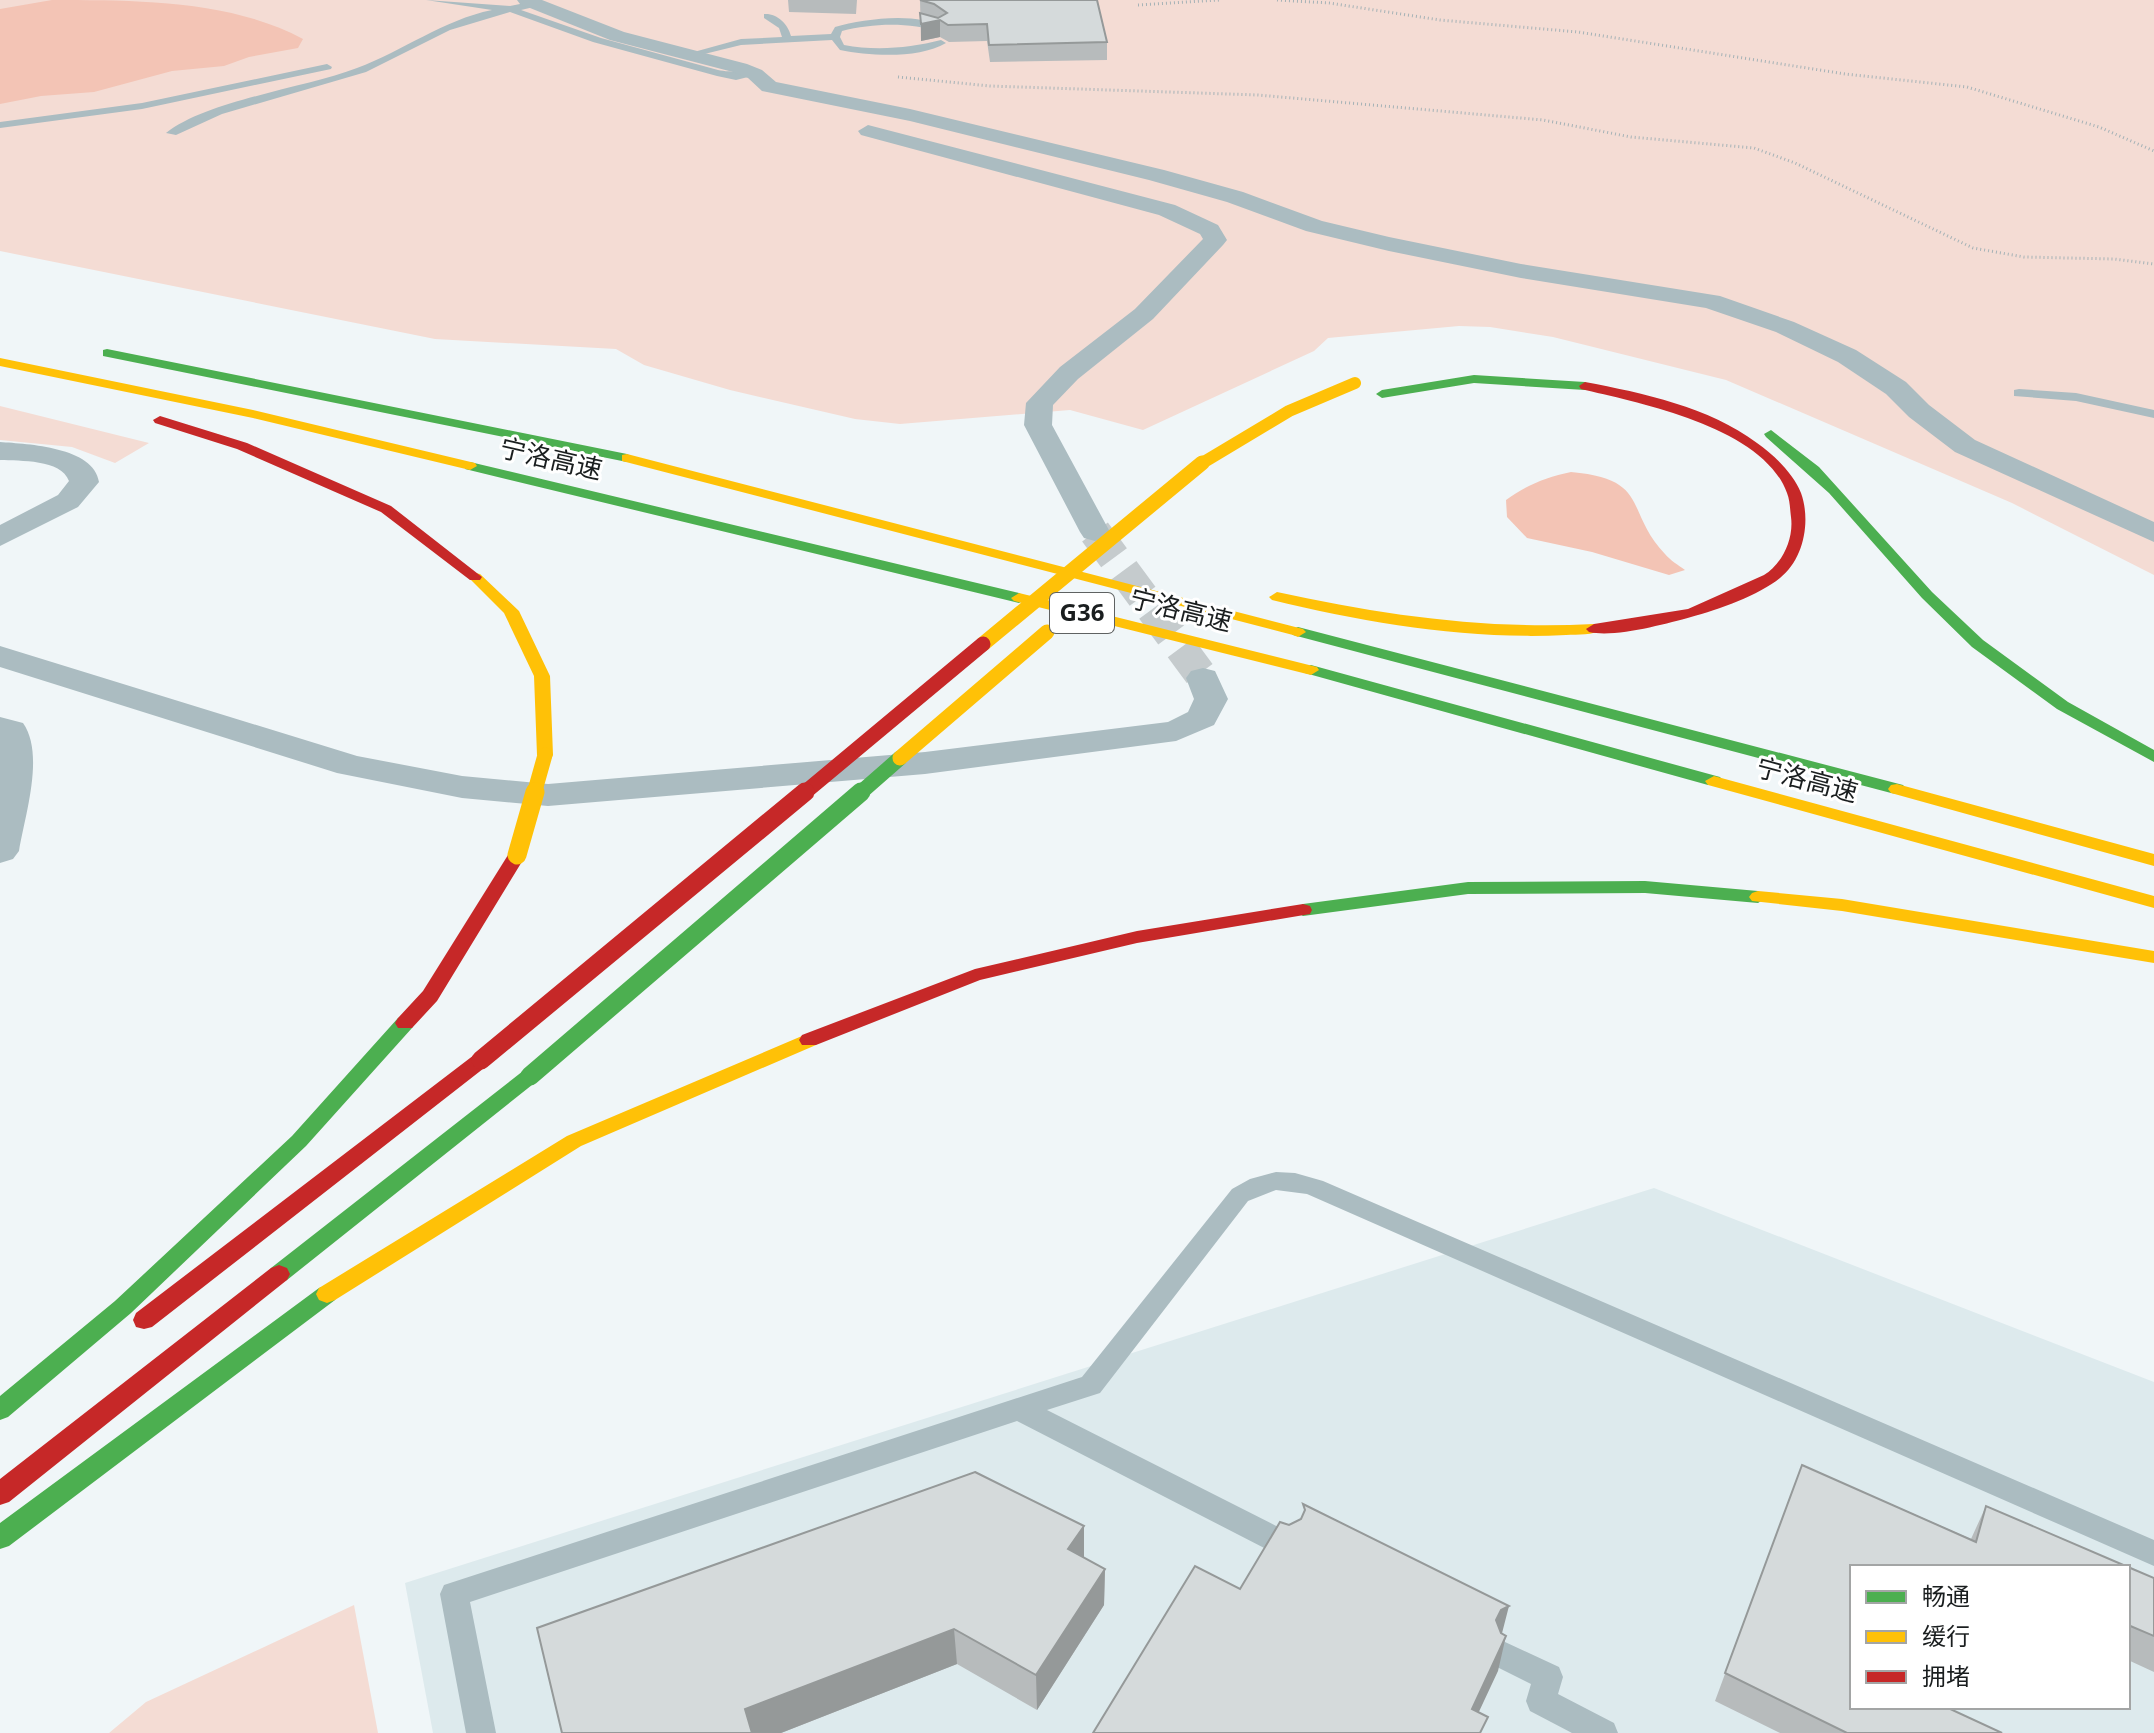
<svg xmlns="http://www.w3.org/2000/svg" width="2154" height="1733" viewBox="0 0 2154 1733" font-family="'Open Sans','Noto Sans SC',sans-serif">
  <rect width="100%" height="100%" fill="#f0f6f8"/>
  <path fill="#ddeaed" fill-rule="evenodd" d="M1654 1188 2154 1382V1733H433L405 1583ZM1852 1567H2128V1707H1852Z"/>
  <path fill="#f4dcd4" d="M0 0H2154V575L2012 503 1726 380 1553 337 1490 327 1459 326 1328 338 1314 351 1143 430 1070 410 900 424 855 419 730 390 644 365 616 349 435 339 0 251Z
    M0 406 149 443 115 463 72 447 0 440Z
    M354 1605 378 1733H109L146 1702Z"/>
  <path fill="#f3c4b5" d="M52 0C135 0 231 0 303 39L298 48 249 57 224 66 172 71 94 92 41 96 0 104V9Z
    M1571 472C1651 479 1624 511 1665 554 1670 560 1678 565 1685 570L1669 575 1592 552 1527 538 1507 517 1506 500C1527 485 1546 477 1571 472Z"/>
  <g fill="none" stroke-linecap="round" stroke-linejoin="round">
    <path stroke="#c5cbcd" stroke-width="32" stroke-dasharray="32 16" stroke-linecap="butt" d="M1095 532 1203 678"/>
    <path stroke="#a5b2b6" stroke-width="3" stroke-dasharray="1 3" stroke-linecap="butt" d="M1277 0 1329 3 1440 20 1578 32 1845 74 1967 87 2099 127 2154 151
      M1138 5 1220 0
      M898 77 990 86 1258 95 1543 120 1631 137 1754 148 1795 163 1973 248 2024 257 2114 259 2154 264"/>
    <path fill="#abbcc1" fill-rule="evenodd" d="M426 0 510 6 535 1 538 6 521 10 601 38 718 70C730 73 754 70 760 74L736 80 717 76 593 42 510 12 450 30 366 72 222 114 176 135 166 133C208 100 305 88 357 68 403 51 443 20 492 10Z
      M764 14C777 13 788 24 791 36L831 34 835 27C865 19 918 11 945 29L940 32C910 22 873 23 842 31L840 37 844 45C876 51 910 48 941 40L946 43C919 59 870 56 840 50L832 40 741 45 688 58 683 55 741 39 782 37 779 28 764 18Z
      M327 64 332 67 331 69 142 109 0 128V122L142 103Z
      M2019 389 2076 393 2154 410V418L2076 401 2014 396V390Z
      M1276 1172 1295 1173 1323 1181 2154 1540V1566L1307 1194 1276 1190 1248 1201 1100 1393 1047 1410 1294 1535 1298 1544 1294 1553 1284 1557 1274 1553 1017 1421 470 1602 496 1733H466L440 1594 444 1585 1082 1377 1232 1189 1250 1179Z
      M1505 1642 1559 1667 1563 1677 1558 1694 1614 1723 1618 1733H1572L1530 1711 1526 1701 1531 1684 1495 1666 1490 1656 1495 1646Z"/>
    <path fill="#abbcc1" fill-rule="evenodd" d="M517 0H542L624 32 747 64 762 70 776 82 910 109 1164 170 1243 192 1322 221 1389 237 1521 264 1720 296 1794 322 1856 350 1906 382 1929 405 1975 440 2154 522V542L1955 452 1909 417 1886 394 1838 362 1776 332 1706 308 1521 278 1389 251 1306 231 1227 202 1149 180 910 121 762 91 748 78 733 72 610 40 520 4Z
      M868 125 1175 205 1218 225 1227 240 1223 245 1153 319 1078 379 1053 405 1052 425 1110 532 1106 538 1095 541 1084 538 1080 532 1024 425 1026 403 1060 367 1135 309 1203 239 1200 234 1159 215 861 135 858 131Z
      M0 442C28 444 94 447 99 482L78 507 0 546V525L58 495 69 481C61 459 20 461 0 460Z
      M0 646 357 756 462 776 548 784 925 752 1168 722 1188 712 1194 699 1186 678 1191 671 1203 668 1215 671 1228 699 1214 725 1176 741 925 774 548 806 462 798 337 773 0 667Z
      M0 717 23 723C45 754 25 815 19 851L13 859 0 863Z"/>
    <path fill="#4caf50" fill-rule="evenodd" d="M107 349 627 454 634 458 627 462 103 356V350Z
      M1474 375 1585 382 1591 386 1585 390 1474 383 1382 398 1376 394 1382 390Z
      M1771 430 1819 467 1932 592 1983 640 2068 702 2154 750V762L2057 709 1972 647 1922 598 1829 493 1766 437 1764 434Z
      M470 462 1019 593 1027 598 1019 603 465 469V463Z
      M1298 627 1903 785 1906 789 1897 794 1891 793 1293 635 1290 632 1293 629Z
      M1311 665 1720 777 1723 781 1720 785H1708L1305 673 1303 670 1305 667Z
      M1645 881 1758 891 1767 897 1758 903 1645 893 1468 894 1303 916 1294 910 1303 904 1468 882Z
      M405 1016 412 1018 415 1023 412 1028 306 1146 131 1313 8 1417 0 1420V1396L115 1301 292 1136 398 1018Z
      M530 1069 537 1071 540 1076 537 1081 287 1280 279 1283 271 1280 268 1274 271 1268 523 1071Z
      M327 1285 335 1288 338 1294 335 1300 9 1546 0 1549V1523L319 1288Z"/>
    <path fill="#ffc107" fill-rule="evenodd" d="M0 358 253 410 475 463 477 466 470 470 253 418 0 366Z
      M627 454 1303 629 1306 632 1298 637 1293 635 622 461V455Z
      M475 573 480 574 519 611 550 676 553 755 551 759 545 760 537 755 534 676 504 613 468 577Z
      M1277 592C1382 615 1486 630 1594 624L1602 629C1593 636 1578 634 1566 635 1468 640 1367 623 1272 600L1269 597Z
      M1019 593 1317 667 1319 670 1311 675 1014 601 1011 598Z
      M1714 776 2154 896V908L1708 785 1705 781Z
      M1897 784 2154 854V866L1891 793 1888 789 1891 785Z
      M1758 891 1842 899 2154 951V963L1842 911 1752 901 1749 897 1752 893Z
      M809 1033 816 1035 819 1040 816 1045 581 1146 335 1300 327 1303 319 1300 316 1294 319 1288 567 1136Z"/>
    <path fill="#c62828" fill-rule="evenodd" d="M1585 382C1643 393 1709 407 1757 443 1774 455 1793 473 1801 493 1811 521 1804 559 1780 578 1759 595 1718 610 1691 617 1665 624 1615 638 1589 632L1586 629 1594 624 1688 609 1764 575C1782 564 1794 539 1791 517 1790 510 1790 500 1787 493 1763 427 1640 403 1581 389L1579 386Z
      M160 416 247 443 391 506 482 577 480 580H470L381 512 237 449 155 423 153 420Z
      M517 849 526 855 437 1001 412 1028H398L395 1023 398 1018 423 991 508 855Z
      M1303 904 1310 906 1312 910 1310 914 1137 943 980 980 816 1045H802L799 1040 802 1035 975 969 1137 931Z
      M481 1053 488 1055 491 1060 488 1065 152 1327 144 1329 136 1327 133 1320 136 1313 474 1055Z
      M279 1265 287 1268 290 1274 287 1280 9 1502 0 1505V1479L271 1268Z"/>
    <path stroke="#4caf50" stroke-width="15" d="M859 794 900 758"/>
    <path stroke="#4caf50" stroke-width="19" d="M530 1076 861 792"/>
    <path stroke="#ffc107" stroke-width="12" d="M1199 465 1289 411 1355 383"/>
    <path stroke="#ffc107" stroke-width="15" d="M983 644 1202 463
      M900 758 1047 632
      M534 794 545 755"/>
    <path stroke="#ffc107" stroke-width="19" d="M517 855 535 792"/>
    <path stroke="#c62828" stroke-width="15" d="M803 794 983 644"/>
    <path stroke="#c62828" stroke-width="19" d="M481 1060 805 792"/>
  </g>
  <path fill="#b7bbbc" d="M788 0H857L856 14 789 12Z
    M920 0 1107 42V60L990 62 987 41 949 42 940 37 921 41Z
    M1802 1465 1971 1539 1986 1506 2128 1567H1852V1707L2002 1733H1780L1715 1701Z
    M1084 1526V1558L1105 1569 1104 1605 1037 1710 957 1664 781 1733H562Z
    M2128 1567 2154 1578V1672L2128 1660Z"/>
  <path fill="#959999" d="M940 20V37L921 41V24Z
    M1084 1526V1561L1068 1549Z
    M1105 1569 1104 1605 1037 1710 1036 1675Z
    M1509 1606 1500 1641 1496 1620 1501 1610Z
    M954 1629 957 1664 781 1733H750L745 1709Z
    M1506 1636 1498 1671 1469 1733 1472 1709Z"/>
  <path fill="#d5dadb" stroke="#959999" stroke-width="2" d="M920 0H1097L1107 42 989 45 987 24 948 25 940 20 921 24 920 13 938 18 947 13 934 4Z
    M1802 1465 1976 1542 1986 1506 2128 1567H1852V1707H1946L2002 1733H1847L1725 1673Z
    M975 1472 1084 1526 1068 1549 1105 1569 1036 1675 954 1629 745 1709 752 1733H562L537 1628Z
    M1303 1504 1509 1606 1501 1610 1496 1620 1501 1633 1506 1636 1472 1709 1488 1717 1480 1733H1093L1195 1566 1240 1589 1280 1522 1289 1525 1301 1519 1305 1510Z
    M2128 1567 2154 1578V1636L2128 1625Z"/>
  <g text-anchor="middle" stroke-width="6" stroke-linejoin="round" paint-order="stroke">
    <rect fill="#fff" stroke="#5f6262" stroke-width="2" x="1050" y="593" width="64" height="40" rx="6"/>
    <g font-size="24" font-weight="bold" fill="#1a1e1f">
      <text x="1082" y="621">G36</text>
    </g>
    <g font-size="26" fill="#1a1e1f" stroke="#fff">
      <text transform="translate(551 459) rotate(13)" y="9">宁洛高速</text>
      <text transform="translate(1181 610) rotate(14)" y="9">宁洛高速</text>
      <text transform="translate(1807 780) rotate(15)" y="9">宁洛高速</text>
    </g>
  </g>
  <rect x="1850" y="1565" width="280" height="144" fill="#ffffff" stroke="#a3a5a5" stroke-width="2"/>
  <rect x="1866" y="1591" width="40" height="12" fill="#4caf50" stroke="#a3a5a5" stroke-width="2"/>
  <text x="1922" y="1605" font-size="24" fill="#1a1e1f">畅通</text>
  <rect x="1866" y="1631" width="40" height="12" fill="#ffc107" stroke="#a3a5a5" stroke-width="2"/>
  <text x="1922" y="1645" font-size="24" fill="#1a1e1f">缓行</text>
  <rect x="1866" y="1671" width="40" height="12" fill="#c62828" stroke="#a3a5a5" stroke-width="2"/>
  <text x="1922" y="1685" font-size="24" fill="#1a1e1f">拥堵</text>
</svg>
